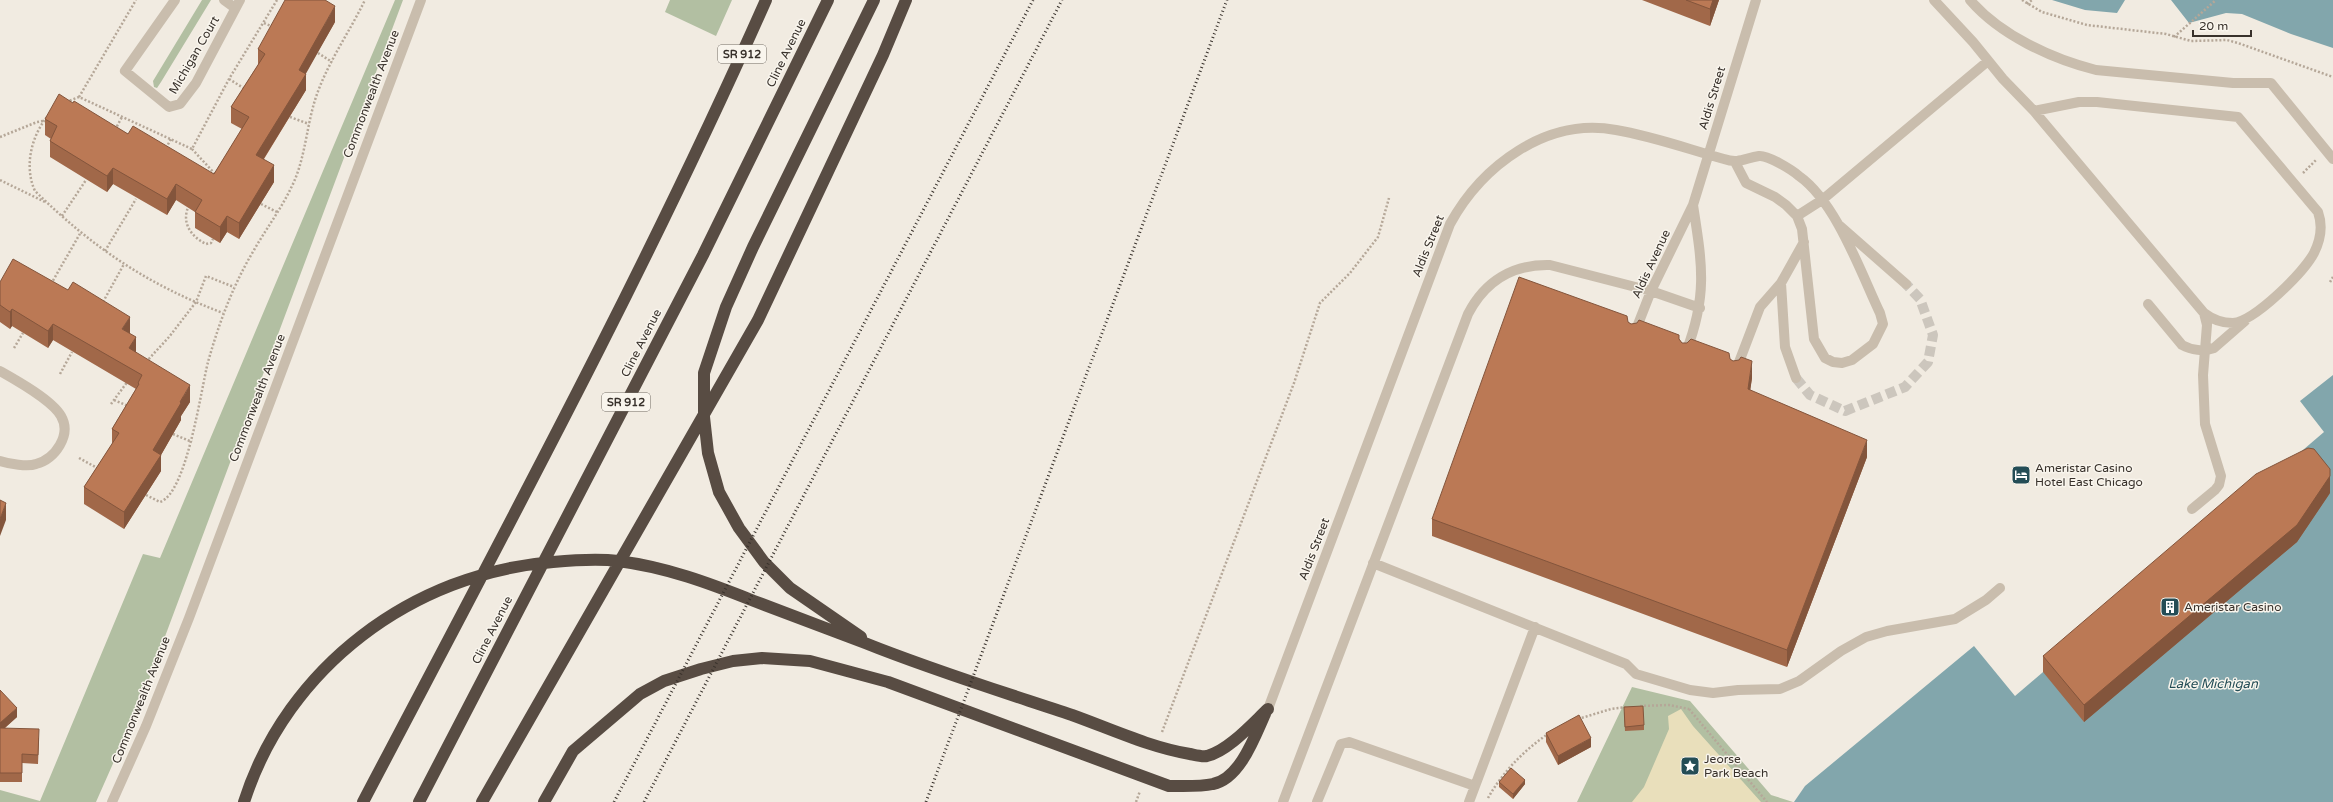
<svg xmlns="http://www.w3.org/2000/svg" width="2333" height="802" viewBox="0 0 2333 802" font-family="'Varela Round',sans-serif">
  <rect width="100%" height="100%" fill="#f1ebe1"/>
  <path fill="#b2bfa2" d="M202 0H211L161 82 157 88 154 87 153 81Z
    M395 0H403L142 698 96 802H0V790L40 801 143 554 160 558Z
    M670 0H732L716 36 665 12Z
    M1632 687 1690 701 1771 795 1793 802H1577Z"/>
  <path fill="#e9dfbb" d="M1681 709 1693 726 1761 802H1632L1644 787 1669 729 1668 716Z"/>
  <path fill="#82a6ac" d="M2052 0H2125L2117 13 2085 10Z
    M2171 0H2333V48L2291 34 2242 14 2226 13 2189 23Z
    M2333 375V802H1794L1805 786 1974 646 2015 696 2324 432 2300 401Z"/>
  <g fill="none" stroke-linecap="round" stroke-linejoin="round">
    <path stroke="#ccc6bd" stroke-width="10" stroke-dasharray="10 5" stroke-linecap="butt" d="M1796 378 1810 395 1845 411 1905 387 1928 362 1933 335 1920 299 1906 284"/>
    <path stroke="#b5a798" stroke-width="2.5" stroke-dasharray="2 2" stroke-linecap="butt" d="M2022 0 2042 12 2087 25 2166 34 2191 41 2227 40 2238 43 2333 77
      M2027 4 2032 0
      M264 23 273 27
      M2174 37 2216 0
      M318 53 332 62
      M229 79 245 89
      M79 97 136 0
      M66 102 79 97 192 149 229 79 277 0
      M47 117C31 137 24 167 35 191 92 247 148 285 223 313
      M290 117 309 124
      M115 130 122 117
      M0 137 37 122 43 121
      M166 148 171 139
      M192 149 216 175
      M2303 173 2316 160
      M0 180 45 202
      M261 204 277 212
      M189 205C181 222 190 236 206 244L211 243 213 239
      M62 216 86 180
      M105 251 136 199
      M2330 282 2333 277
      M51 284 81 232
      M103 302 124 264
      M14 348 23 333
      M146 362 169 337 196 302 206 276 234 287
      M60 374 72 352
      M114 400 128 406
      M111 404 128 381
      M173 434 192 442
      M79 458 99 469
      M146 495 160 502C187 493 201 389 208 362 219 323 233 285 254 250 266 229 281 209 291 188 305 161 306 129 315 100 326 65 349 33 365 0
      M1640 706 1669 705 1689 709
      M1689 709 1767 802
      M1578 719 1611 709 1627 707
      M1162 732 1294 383 1320 303 1350 273 1378 237 1389 198
      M1488 798C1502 773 1524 750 1548 734
      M1136 802 1140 791"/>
    <path stroke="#c9bdad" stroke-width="10" d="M175 0 125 71 169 107 180 104 196 83 240 0
      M224 0 235 8
      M1934 0 1973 42 2003 79 2034 111 2204 313C2213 320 2222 323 2233 323 2255 321 2304 272 2314 253 2321 239 2323 226 2318 212L2238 117 2097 102H2079L2034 111
      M1970 0C2000 35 2052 59 2096 70L2233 83H2271L2333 159
      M1797 216 1822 200 1988 61
      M1840 226 1906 284
      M1781 283 1785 347 1796 378
      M2148 304 2182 345C2191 350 2204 352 2214 348L2245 321
      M1635 332 1651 291 1693 205 1756 0
      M1686 352C1708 295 1702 263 1693 205
      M1736 370 1760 307 1781 283 1804 242
      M0 371C16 380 52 400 61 416 72 435 55 459 36 464 28 467 9 464 0 461
      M2192 509 2215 490 2219 485 2221 476 2205 424 2203 375 2207 325 2204 313
      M1373 563 1626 664 1636 674 1690 690 1713 693 1738 690 1780 689 1799 681 1841 651 1866 637 1887 631 1955 619 1986 600 2000 588
      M1268 709 1450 224C1482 166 1546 117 1616 130 1652 136 1688 149 1724 159 1739 164 1745 158 1759 156 1768 155 1792 170 1799 176 1836 202 1861 273 1880 313L1883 324 1873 344 1852 360 1842 363 1833 362 1825 358 1814 339 1802 229 1797 216 1786 205 1775 197 1746 183 1735 162
      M112 802 146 726 189 618 421 0
      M1283 802 1468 314C1485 281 1513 264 1550 265L1651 291 1700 308
      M1317 802 1341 744 1349 742 1475 786
      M1469 802 1535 627"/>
    <path stroke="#584c43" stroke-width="12" d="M861 637 790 588 764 562 739 528 719 492 708 453 704 417V373L726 307 753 247 874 0
      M244 802C287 667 413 573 553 562 574 560 597 558 618 561 666 567 709 583 754 601 791 615 828 629 865 643 932 670 1003 692 1072 715 1111 729 1149 747 1190 754 1195 755 1202 757 1207 756 1228 751 1252 724 1268 709
      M363 802C502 537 645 273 766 0
      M419 802 703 255 828 0
      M482 802 758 320 883 55 906 0
      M544 802 573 751 640 694 664 681 701 669 733 661 762 658 810 661 888 682 1169 786C1183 786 1199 787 1213 784 1240 779 1255 736 1265 714"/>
    <path stroke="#38312b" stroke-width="3" stroke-dasharray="1 3" stroke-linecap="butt" d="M614 802 1033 0
      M644 802 1062 0
      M926 802 1227 0"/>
  </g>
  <path fill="#a16849" d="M1642 0H1719L1710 26Z
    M335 22 305 74 306 90 264 159 274 182 239 239 227 232 220 243 195 228V212L176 200 167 215 113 184 107 192 50 157V141L51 139 45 135V119L73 103 128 134 214 174 242 129 231 123V107L258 65V49Z
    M0 282 130 334 136 353 190 402 181 416V420L161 455V471L124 529 84 504V487L112 444V429L136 389 53 340 48 348 12 326 10 329 0 322Z
    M1628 322 1631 324 1679 339 1682 343 1730 359 1752 378 1750 390 1867 457 1787 667 1432 536V519Z
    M2330 493 2297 542 2084 722 2043 672V656Z
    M0 690 17 717 5 728 39 738 38 764 22 763V782H0Z
    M1624 712 1644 725V730L1625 731Z
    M1546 733 1591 747 1558 765 1546 742Z
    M1499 782 1525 784 1513 799 1499 787Z"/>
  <path fill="#83553c" d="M1713 0H1719L1710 26V9Z
    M335 6V22L299 86V70Z
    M306 74V90L256 171V155Z
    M274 165V182L239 239V223Z
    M113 168V184L107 192V176Z
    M176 184V200L167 215V199Z
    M227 216V232L220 243V227Z
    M12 309V326L10 329V312Z
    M130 317V334L122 329Z
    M53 324V340L48 348V331Z
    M136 337V354L129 348Z
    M1752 361V378L1748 406V389Z
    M190 385V402L181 416V420L161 455V471L124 529V512L153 450Z
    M1867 440V457L1787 667V650Z
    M2330 476V493L2297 542 2084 722V705Z
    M6 503V520L0 536V519Z
    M17 708V717L0 732V723Z
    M1591 738V747L1558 765V756Z
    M1525 780V784L1513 799V794Z"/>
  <path fill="#bb7955" stroke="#83553c" d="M285 0H325L335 6 299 70 306 74 256 155 274 165 239 223 227 216 220 227 195 212 202 200 176 184 167 199 113 168 107 176 50 141 57 126 45 119 59 94 73 103 74 101 128 134 133 126 214 174 249 117 231 107 265 54 258 49Z
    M1686 0H1713L1710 9Z
    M13 259 68 290 73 282 130 317 122 329 136 337 129 348 190 385 180 402 181 403 153 450 161 455 124 512 84 487 119 433 112 429 139 384 138 383 142 375 53 324 48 331 12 309 10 312 0 305V282Z
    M1519 277 1627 316 1628 322 1631 324 1637 323 1639 320 1679 335V339L1682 343H1687L1691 339 1729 353 1730 359 1733 361 1739 360 1741 357 1752 361 1748 389 1867 440 1787 650 1432 519Z
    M2308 448 2314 449 2330 469V476L2297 525 2084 705 2043 656 2256 474Z
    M0 500 6 503 0 519Z
    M0 690 17 708 0 723Z
    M1643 706 1644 725 1625 727 1624 707Z
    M1579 715 1591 738 1558 756 1546 733Z
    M0 728 39 729 38 755 22 754V773H0Z
    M1511 768 1525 780 1513 794 1499 782Z"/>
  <defs>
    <g id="hotel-square" transform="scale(1)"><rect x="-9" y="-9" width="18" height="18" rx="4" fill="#244d56" stroke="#f9f5ed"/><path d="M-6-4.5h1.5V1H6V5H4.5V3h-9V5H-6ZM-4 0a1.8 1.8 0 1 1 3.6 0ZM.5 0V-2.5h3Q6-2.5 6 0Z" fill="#fff"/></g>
    <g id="building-square" transform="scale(1)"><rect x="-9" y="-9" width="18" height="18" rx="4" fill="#244d56" stroke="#f9f5ed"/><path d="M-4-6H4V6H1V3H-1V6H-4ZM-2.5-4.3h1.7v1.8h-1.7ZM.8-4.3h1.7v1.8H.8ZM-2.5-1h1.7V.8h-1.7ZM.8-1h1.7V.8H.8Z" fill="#fff"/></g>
    <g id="sight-square" transform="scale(1)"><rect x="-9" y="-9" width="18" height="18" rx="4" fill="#244d56" stroke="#f9f5ed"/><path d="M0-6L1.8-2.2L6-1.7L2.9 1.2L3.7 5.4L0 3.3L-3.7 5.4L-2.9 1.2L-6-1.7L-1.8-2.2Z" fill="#fff"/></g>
  </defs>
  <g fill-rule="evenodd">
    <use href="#hotel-square" x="2021" y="475"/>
    <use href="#building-square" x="2170" y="607"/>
    <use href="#sight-square" x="1690" y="766"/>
  </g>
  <g text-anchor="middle" stroke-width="3" stroke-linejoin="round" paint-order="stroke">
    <g fill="#f9f5ed" stroke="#726c65" stroke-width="1">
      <rect x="718" y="45" width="48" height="18" rx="3"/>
      <rect x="602" y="393" width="48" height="18" rx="3"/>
    </g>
    <g font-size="11" font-weight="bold" fill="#38312b">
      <text x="742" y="58">SR 912</text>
      <text x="626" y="406">SR 912</text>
    </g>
    <g font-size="12" fill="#38312b" stroke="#f9f5ed">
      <text transform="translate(786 53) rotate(-64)" y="4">Cline Avenue</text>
      <text transform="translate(194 55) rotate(-60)" y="4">Michigan Court</text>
      <text transform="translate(371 94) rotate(-69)" y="4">Commonwealth Avenue</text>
      <text transform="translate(1712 98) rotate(-73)" y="4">Aldis Street</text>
      <text transform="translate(1428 246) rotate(-68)" y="4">Aldis Street</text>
      <text transform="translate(1651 264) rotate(-65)" y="4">Aldis Avenue</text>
      <text transform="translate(641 343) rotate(-63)" y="4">Cline Avenue</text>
      <text transform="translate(257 398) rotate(-69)" y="4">Commonwealth Avenue</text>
      <text transform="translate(1314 549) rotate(-69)" y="4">Aldis Street</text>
      <text transform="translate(492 630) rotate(-63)" y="4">Cline Avenue</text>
      <text transform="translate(141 700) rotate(-68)" y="4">Commonwealth Avenue</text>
    </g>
    <g font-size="12" fill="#38312b" stroke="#f9f5ed" text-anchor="start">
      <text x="2035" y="472">Ameristar Casino<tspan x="2035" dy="14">Hotel East Chicago</tspan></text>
      <text x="2184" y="611">Ameristar Casino</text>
      <text x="1704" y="763">Jeorse<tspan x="1704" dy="14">Park Beach</tspan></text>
    </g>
    <g font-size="13" font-style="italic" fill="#244d56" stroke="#f9f5ed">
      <text x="2213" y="688">Lake Michigan</text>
    </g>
  </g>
  <path d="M2193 30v6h58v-6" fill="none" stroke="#38312b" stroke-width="2"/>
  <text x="2199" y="30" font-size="12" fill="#38312b" stroke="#f9f5ed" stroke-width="3" paint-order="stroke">20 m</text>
</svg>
